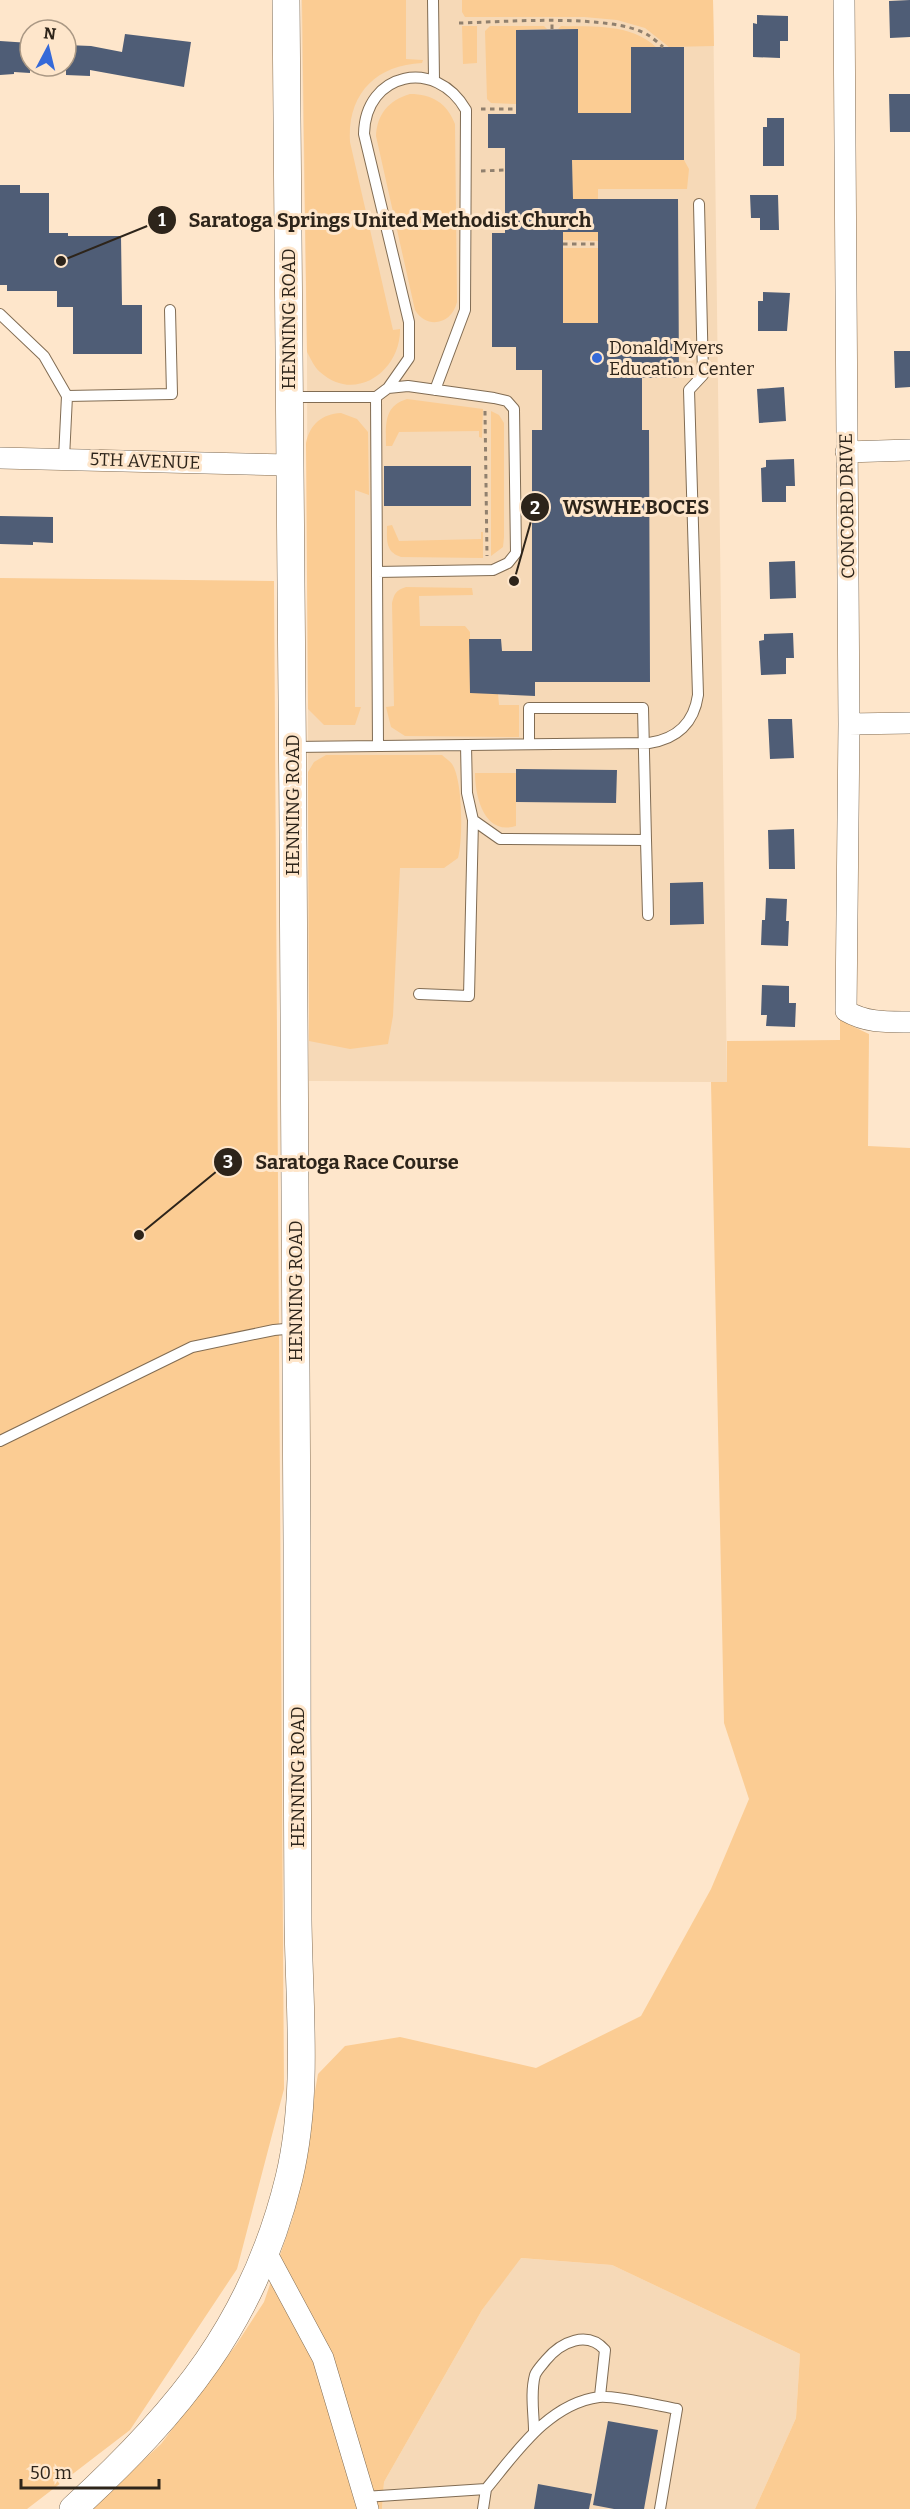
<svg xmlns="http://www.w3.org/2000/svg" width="910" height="2509" viewBox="0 0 910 2509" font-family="Bitter,serif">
  <rect width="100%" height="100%" fill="#fee6cb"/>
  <path fill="#f6d9b7" d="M301 0H713L727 1082 309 1081 307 352Z
    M520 2258 612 2265 800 2354 796 2418 755 2509H382L384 2482 482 2310Z"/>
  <path fill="#fbcc93" d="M302 0H406V59L423 60 422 63C375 65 347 95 350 142L393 330 400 329C401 371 355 404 320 372 314 367 311 359 307 352Z
    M462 0H713L714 46 669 47 645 28 617 20 584 17H465L462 12Z
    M462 26H477V63L463 64Z
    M490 26H544L547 29 516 30V104L491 103 487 99 485 31Z
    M561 26C593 27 630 23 656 47H631V113H578V30L558 29Z
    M410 94C432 94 447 103 455 124L457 302C452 324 427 330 415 310L376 136C377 114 389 100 410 94Z
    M572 160H684L689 169 687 189H598V241L563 240V232H573Z
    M563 248H598V323H563Z
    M407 399 483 409 482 438 479 437V431L399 432 392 446H386C386 426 383 406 407 399Z
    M491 411 499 415 504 423V537L503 547 491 556Z
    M341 413 357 419 368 432 369 495 355 490V707H361L355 725H324L308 709 306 443C310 424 322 414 341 413Z
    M392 525 399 541 481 539V532H483V558L401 557C385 552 387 540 387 526Z
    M0 578 274 581 284 2089 237 2269 130 2430 27 2509H0Z
    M406 587 472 588 473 595 419 596 420 626H465L470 632V693H498L499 705H519V737L405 736 391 727 386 707 394 706 392 603C394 594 396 590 406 587Z
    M326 755H442C445 758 450 761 452 764 463 780 463 840 458 858L444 868H400L393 1016 388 1044 350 1049 309 1041 308 772 314 762Z
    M475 773H516V826C484 836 475 796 475 773Z
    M840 1013 854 1027 869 1034 868 1146 910 1148V2509H755L796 2418 800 2354 612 2265 521 2258 482 2310 384 2482 382 2509H90L161 2444 236 2345 264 2302 293 2217 318 2074 345 2046 400 2037 536 2068 641 2016 711 1889 749 1799 724 1723 711 1082H727V1041L840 1040Z"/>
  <path fill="#4f5d76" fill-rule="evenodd" d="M910 0V37L890 38 889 1Z
    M757 15 788 16V41H780V58L753 57V23L757 24Z
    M578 29V113H631V47H684V160H572L573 199H678L679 378H642V430H649L650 682H535V696L470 693 469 639H501L502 651H532V430H542V370H516V347H492V233H505V148H488V114H516V30ZM563 232H598V323H563Z
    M125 34 191 42 184 87 90 70V76L66 75V45L91 46 122 52Z
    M0 41 30 43V73L14 72V74L0 75Z
    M889 94H910V132H890Z
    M767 118H784V166H763V127H767Z
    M0 185H20V193H49V233H68V236H121L122 305H142V354H73V307H57V291H7V285H0Z
    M750 195H778L779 230H760V218H751Z
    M763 292 790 293 787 331H758V301H763Z
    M894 351H910V387L895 388Z
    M784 387 786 421 759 423 757 389Z
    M794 459 795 486H786V502H762L761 468 766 467V460Z
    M384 466H471V506H384Z
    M0 516 53 517V543L33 542V545L0 544Z
    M795 561 796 598 770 599 769 562Z
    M793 633 794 658H786V674L761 675 759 641 764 640V634Z
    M768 719H792L794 758 770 759Z
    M516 769 617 770 616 803 516 802Z
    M794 829 795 869H769L768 830Z
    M703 882 704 924 670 925V883Z
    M766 898 787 899 786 921H789L788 946 761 945 762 920H765Z
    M762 985 789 986V1003H796L795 1027 766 1026 767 1015H761Z
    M608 2421 658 2430 644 2509H614L593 2505Z
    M538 2484 592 2494 589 2509H534Z"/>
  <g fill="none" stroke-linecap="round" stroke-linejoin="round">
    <g stroke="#816c53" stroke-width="12">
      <path id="service" d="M433 0 434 80
        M0 314 44 356 67 396 64 458
        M388 388 409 358V322L364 134C365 72 436 57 466 110L465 310 435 390
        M67 396 172 394 170 310
        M290 397H376L388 388 408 386 494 398 507 401 514 409 516 553 508 563 493 570 377 572
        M376 397 378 746
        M293 747 649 743C677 739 694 723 698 695L689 390 703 375 699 204
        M473 820 500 839 646 840 643 708H529V744
        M646 840 648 915
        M419 994 469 996 473 820 467 793 466 745
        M0 1441 192 1347 274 1330 296 1328
        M534 2431C534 2414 530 2393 535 2375 537 2370 542 2365 546 2360 561 2342 587 2330 605 2350L600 2396
        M486 2489C516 2453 548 2404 599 2397 613 2395 660 2406 677 2409L660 2509
        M364 2497 486 2489 483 2509"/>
    </g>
    <g stroke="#816c53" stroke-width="22">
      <path id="minor" d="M844 0 849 724 846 1011C867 1023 886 1022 910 1022
        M846 452 910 450
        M0 458 290 465
        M849 724 910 723
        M266 2252 323 2358 368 2509"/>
    </g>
    <g stroke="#816c53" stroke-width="28">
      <path id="tertiary" d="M73 2509C179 2412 254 2322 289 2178 309 2094 299 2006 298 1920 297 1795 297 1669 297 1544 296 1029 290 515 286 0"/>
    </g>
    <path stroke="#90806e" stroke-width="3" stroke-dasharray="4.5 4.5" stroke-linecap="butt" d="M459 23C503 22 612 13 648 35 653 38 658 43 663 47
      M552 29V21
      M481 109H516
      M481 171 505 170
      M563 244H598
      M485 411 487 556"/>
    <use href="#service" stroke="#fff" stroke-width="10"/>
    <use href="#minor" stroke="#fff" stroke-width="21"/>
    <use href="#tertiary" stroke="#fff" stroke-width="27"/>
  </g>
  <circle fill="#3569d8" stroke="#fee6cb" stroke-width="2" cx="597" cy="358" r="6"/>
  <g text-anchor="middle" stroke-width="6" stroke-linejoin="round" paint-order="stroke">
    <g font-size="18" fill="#2d241a" stroke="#fee6cb">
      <text transform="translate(289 319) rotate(-90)" y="6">HENNING ROAD</text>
      <text transform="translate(145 461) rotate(2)" y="6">5TH AVENUE</text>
      <text transform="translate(847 506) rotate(-91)" y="6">CONCORD DRIVE</text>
      <text transform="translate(293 805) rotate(-90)" y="6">HENNING ROAD</text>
      <text transform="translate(296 1291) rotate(-90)" y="6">HENNING ROAD</text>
      <text transform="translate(298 1777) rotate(-90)" y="6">HENNING ROAD</text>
    </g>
    <g font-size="18" fill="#2d241a" stroke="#fee6cb" text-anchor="start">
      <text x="609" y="354">Donald Myers<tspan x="609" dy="21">Education Center</tspan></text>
    </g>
  </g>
  <path fill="none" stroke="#2d241a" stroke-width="2" d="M61 261L162 220M514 581L535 507M139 1235L228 1162"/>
  <g fill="#2d241a" stroke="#fee6cb" stroke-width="2">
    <circle cx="61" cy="261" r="6"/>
    <circle cx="514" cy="581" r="6"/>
    <circle cx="139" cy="1235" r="6"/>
    <circle cx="162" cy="220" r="15"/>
    <circle cx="535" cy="507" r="15"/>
    <circle cx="228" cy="1162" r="15"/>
  </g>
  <g font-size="18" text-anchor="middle" font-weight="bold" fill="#fff">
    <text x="162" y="226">1</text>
    <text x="535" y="514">2</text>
    <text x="228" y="1168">3</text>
  </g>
  <g font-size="20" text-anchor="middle" font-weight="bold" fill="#2d241a" stroke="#fee6cb" stroke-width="6" stroke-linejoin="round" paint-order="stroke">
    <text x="390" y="227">Saratoga Springs United Methodist Church</text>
    <text x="636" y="514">WSWHE BOCES</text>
    <text x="357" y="1169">Saratoga Race Course</text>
  </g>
  <g transform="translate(48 48) rotate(7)"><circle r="28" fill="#fee6cb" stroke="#aa9884" stroke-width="1.5"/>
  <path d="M0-4.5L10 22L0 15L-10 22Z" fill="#3569d8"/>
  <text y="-9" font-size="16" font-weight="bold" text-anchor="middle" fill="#2d241a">N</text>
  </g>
  <path d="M21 2479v9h138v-9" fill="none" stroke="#2d241a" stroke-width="3"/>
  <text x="30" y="2479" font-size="18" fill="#2d241a" stroke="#fee6cb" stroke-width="4.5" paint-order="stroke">50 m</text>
</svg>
